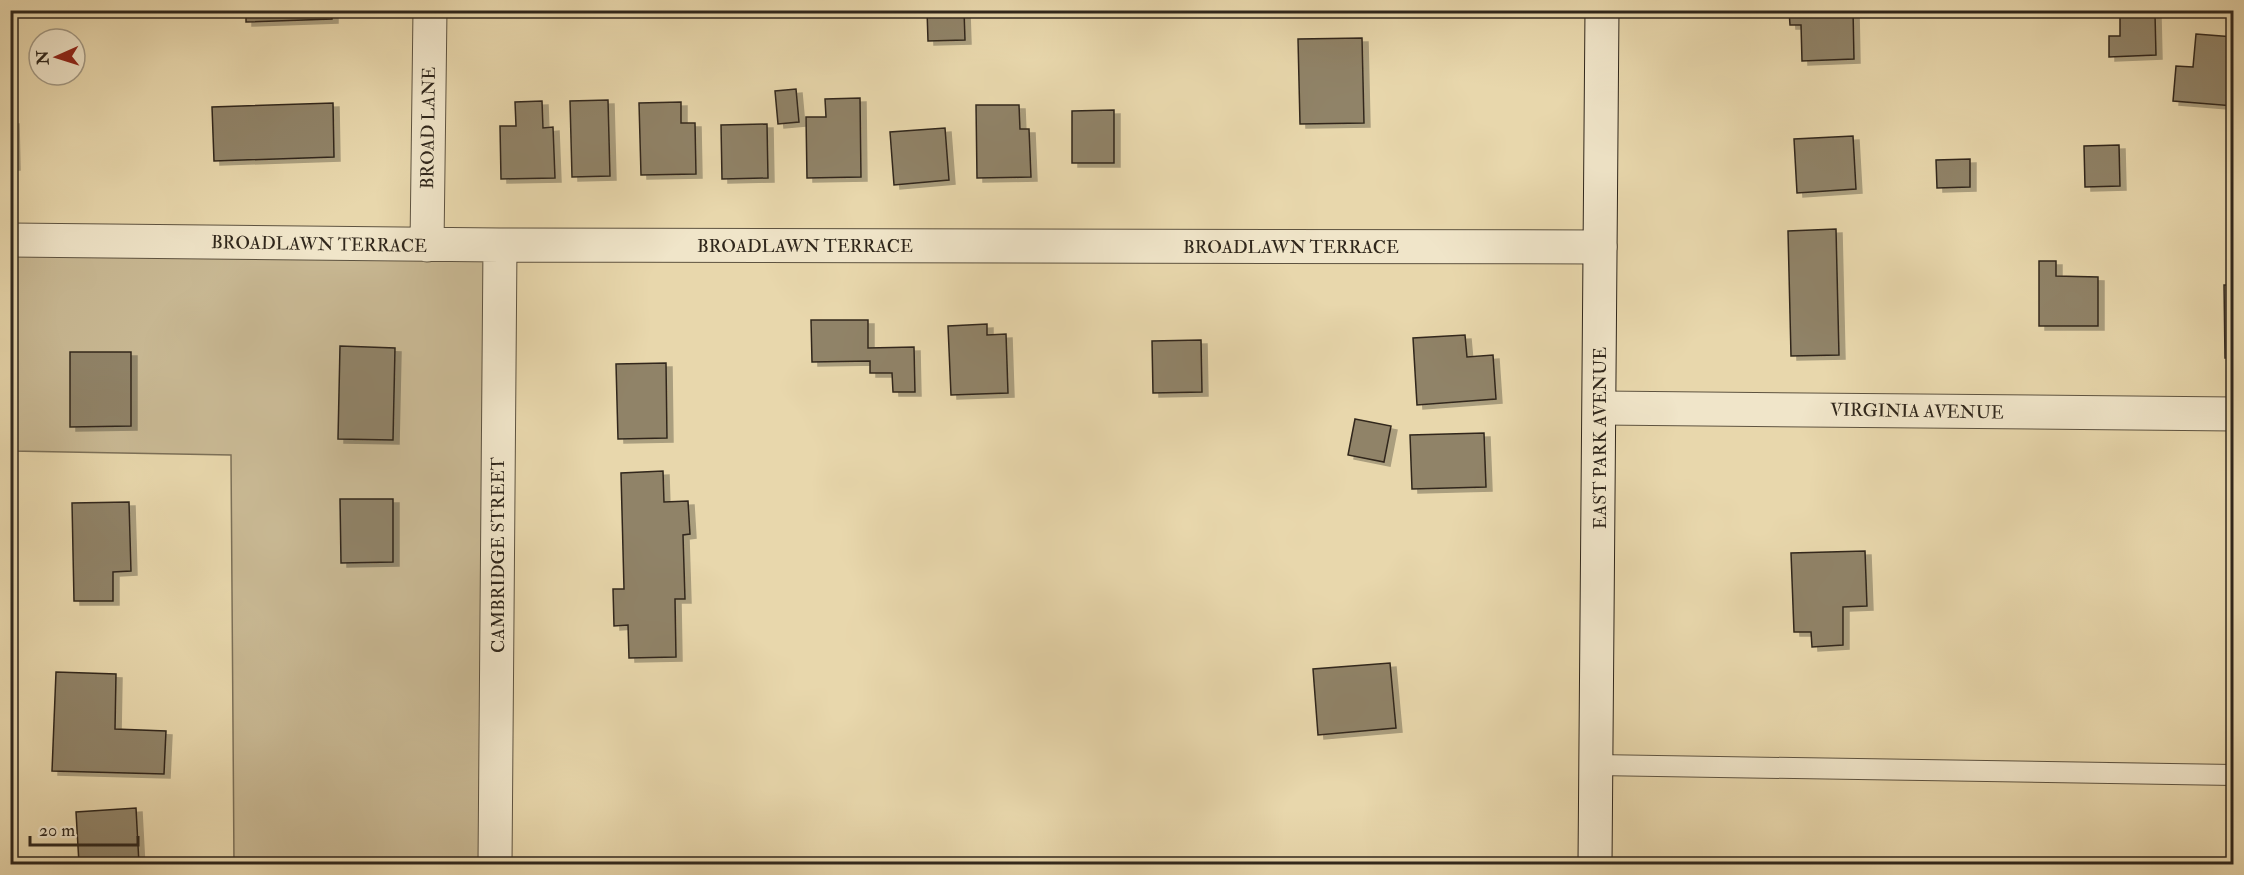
<svg xmlns="http://www.w3.org/2000/svg" width="2244" height="875" viewBox="0 0 2244 875" font-family="'IM FELL Double Pica',serif">
  <defs>
    <filter id="shadow"><feDropShadow dx="6" dy="4" stdDeviation="0" flood-color="#0004"/></filter>
  </defs>
  <rect width="100%" height="100%" fill="#e8d7ac"/>
  <filter id="stains"><feTurbulence type="fractalNoise" baseFrequency=".00333" numOctaves="4"/><feColorMatrix values="0 0 0 0 .2 0 0 0 0 .09 0 0 0 0 .02 0 0 0 .5 -.17"/></filter>
  <radialGradient id="worn" r=".72"><stop offset=".6" stop-color="#630" stop-opacity="0"/><stop offset="1" stop-color="#630" stop-opacity=".3"/></radialGradient>
  <path fill="#c9b994" stroke="#7c7058" stroke-width="1.5" d="M496 233 491 864H234L231 455 11 451V234Z"/>
  <path fill="#908367" stroke="#30271c" stroke-width="1.5" filter="url(#shadow)" d="M246 10H332V19L246 22Z
    M927 10H964L965 40 928 41Z
    M1789 10H1853L1854 59 1802 61 1801 25H1790Z
    M2155 14 2156 55 2109 57V36H2120V15Z
    M2196 34 2234 37V106L2173 101 2176 66 2193 67Z
    M1362 38 1364 123 1300 124 1298 39Z
    M796 89 799 122 778 124 775 91Z
    M860 98 861 177 807 178 806 117H826L825 99Z
    M608 100 610 176 572 177 570 101Z
    M542 101 543 128 553 127 555 178 501 179 500 126H516L515 102Z
    M681 102V123H695L696 174 641 175 639 103Z
    M333 103 334 157 214 161 212 107Z
    M976 105H1019L1020 129H1029L1031 177 977 178Z
    M1114 110V163H1072V111Z
    M10 120H13L14 166H10Z
    M767 124 768 178 722 179 721 125Z
    M945 128 949 180 894 185 890 132Z
    M1853 136 1856 189 1797 193 1794 139Z
    M2119 145 2120 186 2085 187 2084 146Z
    M1970 159V187L1937 188 1936 160Z
    M1836 229 1839 355 1791 356 1788 231Z
    M2039 261H2056V276L2098 277V326H2039Z
    M2224 285H2234V358H2225Z
    M811 320H868V348L914 347 915 392H893L892 373H870V361L812 362Z
    M987 324V335L1006 334 1008 393 951 395 948 326Z
    M1465 335 1467 357 1493 355 1496 399 1417 405 1413 338Z
    M1201 340 1202 392 1153 393 1152 341Z
    M340 346 395 348 393 440 338 439Z
    M70 352H131V426L70 427Z
    M666 363 667 438 618 439 616 364Z
    M1355 419 1391 426 1384 462 1348 455Z
    M1484 433 1486 487 1412 489 1410 435Z
    M663 471 664 502 688 501 690 534 683 535 685 599H675L676 657 629 658 628 625 614 626 613 589H624L621 473Z
    M340 499H393V562L341 563Z
    M129 502 131 571 113 572V601H74L72 503Z
    M1865 551 1867 606 1843 607V645L1812 647 1811 632H1794L1791 553Z
    M1390 663 1396 728 1318 735 1313 669Z
    M56 672 116 674 115 729 166 731 164 774 52 771Z
    M136 808 139 864H79L76 812Z
    M1480 860V864H1428V861Z"/>
  <g fill="none" stroke-linecap="round" stroke-linejoin="round">
    <g stroke="#5e5340" stroke-width="22">
      <path id="service" d="M1596 765 2234 775"/>
    </g>
    <g stroke="#5e5340" stroke-width="35">
      <path id="minor" d="M10 240 500 245 1600 247
        M427 245 430 10
        M1601 408 2234 414
        M495 864 500 245"/>
    </g>
    <g stroke="#30271c" stroke-width="35">
      <path id="secondary" d="M1595 864 1602 10"/>
    </g>
    <use href="#service" stroke="#f0e5c9" stroke-width="20"/>
    <use href="#minor" stroke="#f0e5c9" stroke-width="33"/>
    <use href="#secondary" stroke="#f0e5c9" stroke-width="33"/>
  </g>
  <g text-anchor="middle" stroke-width="5" stroke-linejoin="round" paint-order="stroke">
    <g font-size="18" fill="#30271c" stroke="#f0e5c9">
      <text transform="translate(428 128) rotate(-89)" y="6">BROAD LANE</text>
      <text transform="translate(319 244) rotate(1)" y="6">BROADLAWN TERRACE</text>
      <text x="805" y="252">BROADLAWN TERRACE</text>
      <text x="1291" y="253">BROADLAWN TERRACE</text>
      <text transform="translate(1917 411) rotate(1)" y="6">VIRGINIA AVENUE</text>
      <text transform="translate(1600 438) rotate(-90)" y="6">EAST PARK AVENUE</text>
      <text transform="translate(498 555) rotate(-90)" y="6">CAMBRIDGE STREET</text>
    </g>
  </g>
  <rect width="2244" height="875" fill="none" stroke="#e8d7ac" stroke-width="36"/>
  <rect x="12" y="12" width="2220" height="851" fill="none" stroke="#30271c" stroke-width="3"/>
  <rect x="18" y="18" width="2208" height="839" fill="none" stroke="#30271c" stroke-width="1.5"/>
  <g transform="translate(57 57) rotate(267)"><circle r="28" fill="#f0e5c9" stroke="#a39984" stroke-width="1.5"/>
  <path d="M0-4.5L10 22L0 15L-10 22Z" fill="#8f2418"/>
  <text y="-9" font-size="16" font-weight="bold" text-anchor="middle" fill="#30271c">N</text>
  </g>
  <path d="M30 836v9h108v-9" fill="none" stroke="#30271c" stroke-width="3"/>
  <text x="39" y="836" font-size="18" fill="#30271c" stroke="#f0e5c9" stroke-width="4.5" paint-order="stroke">20 m</text>
  <rect width="100%" height="100%" filter="url(#stains)"/>
  <rect width="100%" height="100%" fill="url(#worn)"/>
</svg>
